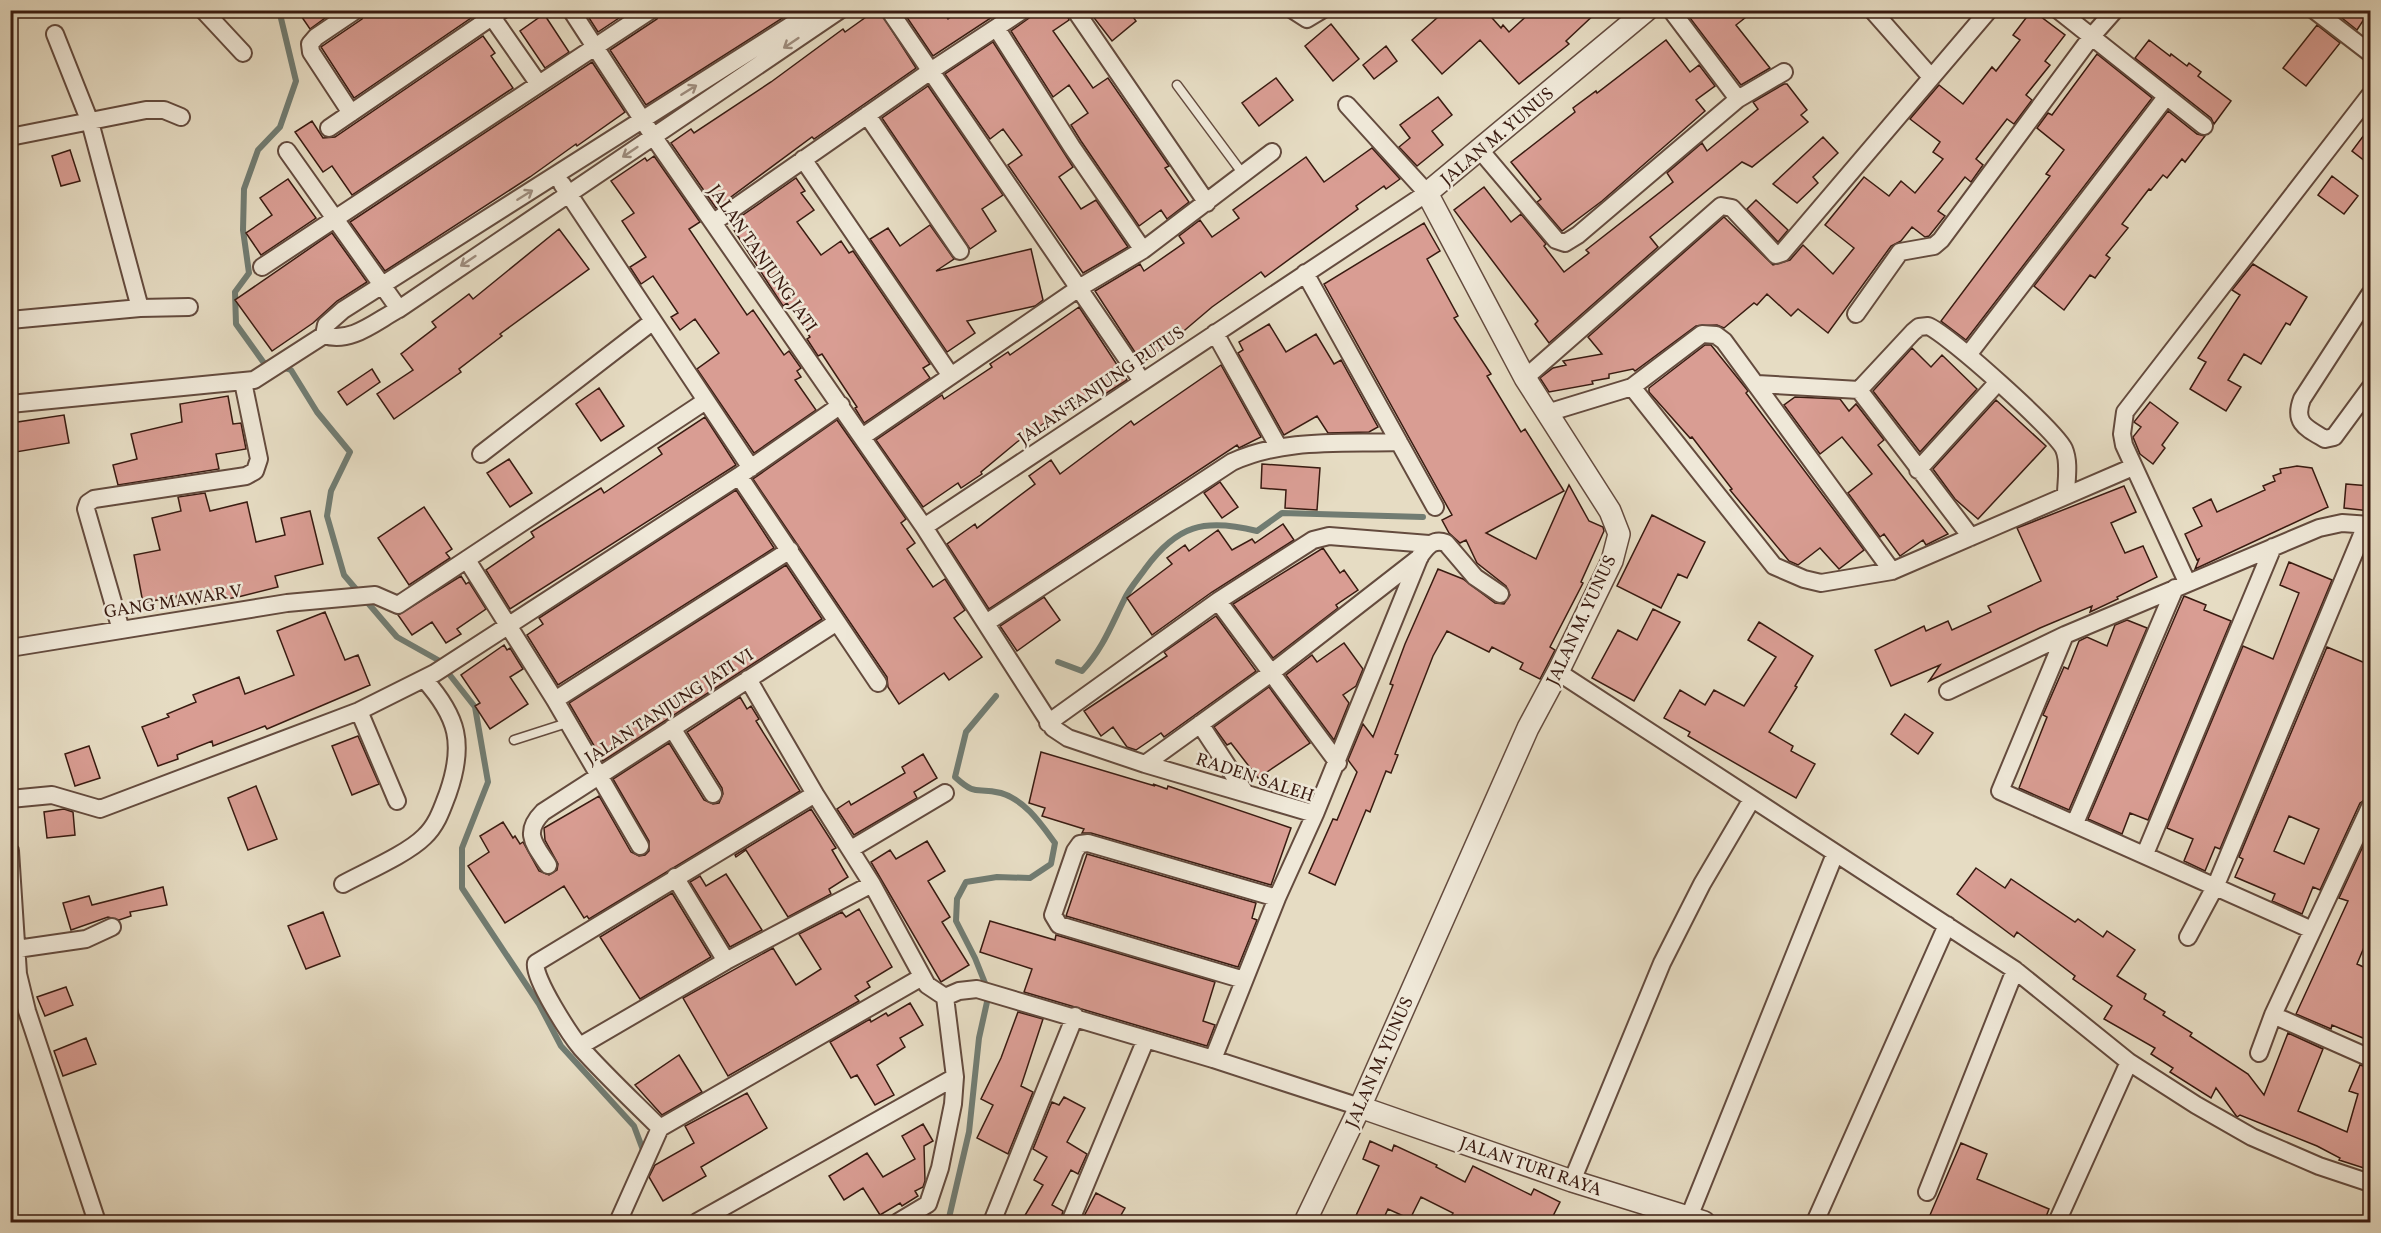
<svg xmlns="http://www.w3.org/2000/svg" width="2381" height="1233" viewBox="0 0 2381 1233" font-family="Vollkorn,serif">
  <rect width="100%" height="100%" fill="#e6dcc3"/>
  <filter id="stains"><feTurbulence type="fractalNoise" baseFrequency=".00333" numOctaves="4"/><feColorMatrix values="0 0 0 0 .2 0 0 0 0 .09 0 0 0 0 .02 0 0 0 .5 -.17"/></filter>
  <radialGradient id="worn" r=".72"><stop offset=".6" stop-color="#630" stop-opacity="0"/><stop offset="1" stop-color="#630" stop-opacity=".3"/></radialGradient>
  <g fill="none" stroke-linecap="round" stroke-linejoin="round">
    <path stroke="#717c72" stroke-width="6" d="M272 365 264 363 236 324 235 292 249 273 243 230 244 189 258 150 280 127 296 81 279 10
      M281 367 291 370 317 412 350 452 331 491 327 516 344 575 397 637 438 660 475 707 488 782 462 848V888L539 1004 561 1046 634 1126 643 1150 642 1153
      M1058 662 1082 671C1102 650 1111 626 1124 600 1129 589 1138 579 1145 569 1177 525 1204 518 1257 531L1282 513 1423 517
      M948 1222 969 1132 979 1038 989 993 975 958 956 921 957 899 966 882 997 877 1030 878 1051 864 1055 843C1041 824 1025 800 1001 793 976 786 978 798 955 777L966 732 996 696"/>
  </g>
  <path fill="#d99d93" stroke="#391b11" stroke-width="1.5" fill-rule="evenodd" d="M297 10H336L310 29Z
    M366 10H466L471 18 354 98 321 47 362 19Z
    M584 10H631L598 32Z
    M661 10H795L646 105 610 50 657 19Z
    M876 10H879L916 68 814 139 812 137 716 208 671 143 691 129 694 133 771 82 843 29 845 32Z
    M902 10H942L948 19 959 10H1003L933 56Z
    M1033 10H1065L1069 20 1053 31 1093 88 1108 78 1169 166 1165 168 1189 202 1167 219 1161 210 1139 226 1081 141 1071 125 1088 113 1069 85 1053 97 1011 31 1029 18Z
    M1088 10H1128L1136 21 1112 41Z
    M1446 10H1485L1501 28 1503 25 1509 32 1533 10H1599L1566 41 1569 44 1519 84 1480 40 1442 74 1412 40Z
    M1700 10H1755L1736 25 1770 68 1741 85 1690 18Z
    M2032 10 2065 35 2045 61 2050 65 2026 95 2032 100 2014 124 2007 119 1976 159 1983 165 1971 182 1965 177 1938 211 1945 216 1929 236 1925 237 1912 227 1901 241 1891 246 1828 333 1798 309 1791 316 1767 294 1757 305 1754 303 1724 328 1717 325 1696 326 1635 371 1633 369 1609 374V378L1592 381 1593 384 1549 392 1540 378 1553 368 1566 365 1563 361 1602 354 1588 337 1724 217 1773 265 1790 260 1803 245 1833 274 1854 248 1825 225 1864 177 1889 196 1901 181 1915 193 1943 159 1933 152 1940 142 1910 119 1939 85 1963 104 1992 67 1996 71 2020 40 2013 35Z
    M2332 10H2370L2357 30Z
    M544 14 569 52 545 68 520 31Z
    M1331 24 1359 59 1333 81 1305 46Z
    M2317 25 2340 43 2306 86 2283 68Z
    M483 36 495 53 491 56 513 88 352 195 332 166 323 172 295 132 312 121 323 138 335 137Z
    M1666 40 1690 72 1699 65 1715 86 1696 100 1705 111 1602 201 1562 231 1537 202 1541 199 1511 162 1575 112 1573 108 1596 91 1597 93Z
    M2149 40 2170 56 2171 54 2187 66 2189 63 2201 72 2198 76 2231 101 2214 124 2211 118 2135 58Z
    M993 42 1073 167 1059 177 1081 209 1096 200 1128 247 1083 273 1008 165 1022 155 1003 129 990 139 945 74Z
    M1386 46 1397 61 1374 79 1363 65Z
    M2097 54 2152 98 1966 340 1941 321 2050 176 2046 174 2064 150 2037 128 2048 113 2052 115Z
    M592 62 625 112 577 146 576 144 530 177 385 271 350 222Z
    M1276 78 1293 100 1259 126 1242 103Z
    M1784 84H1787L1807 110 1801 115 1808 122 1752 167 1742 162 1650 237 1658 247 1549 343 1535 324 1538 321 1454 210 1484 187 1511 222 1521 214 1546 244 1544 246 1564 272 1589 253 1586 250 1673 182 1667 173 1702 143 1707 151 1758 109 1753 102Z
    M928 86 1003 195 982 209 996 231 970 249 882 118Z
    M1438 97 1452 115 1432 131 1443 145 1417 166 1399 147 1410 138 1400 125Z
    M2168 111 2197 134 2205 136 2185 162 2182 159 2167 178 2163 175 2151 190 2149 189 2122 224 2128 228 2106 255 2110 258 2095 278 2090 275 2064 310 2034 286Z
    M2370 127V165L2352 151Z
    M1823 137 1838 153 1813 177 1818 183 1797 203 1773 184Z
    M1372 148 1400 179 1386 189 1384 186 1356 206 1358 209 1265 277 1261 272 1212 307 1172 341 1142 363 1095 291 1140 264 1144 271 1184 243 1179 236 1200 220 1212 237 1239 218 1233 210 1306 157 1324 182Z
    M70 150 80 181 61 186 52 156Z
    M654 156 700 222 689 229 747 315 753 310 784 355 789 351 801 368 797 371 801 377 795 380 816 410 754 453 697 369 719 353 695 319 680 330 671 317 678 313 653 276 641 284 630 267 646 257 622 221 634 213 611 181 645 158 647 161Z
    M2332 176 2358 196 2344 214 2318 195Z
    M796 178 805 191 801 193 814 210 797 222 821 255 841 241 849 253 853 251 930 364 923 368 930 378 864 423 855 408 857 407 822 354 818 356 807 339 810 337 787 303 783 306 730 224Z
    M288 179 316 218 261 255 246 233 272 215 260 198Z
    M1756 200 1788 230 1778 242 1747 209Z
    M1424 223 1440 251 1427 259 1458 316 1454 318 1491 374 1487 376 1521 432 1525 429 1564 491 1486 533 1536 559 1569 485 1589 521 1603 527 1604 531 1581 582 1583 583 1550 647 1555 650 1540 679 1520 669 1523 663 1492 647 1489 652 1447 631 1433 656 1417 697 1395 754 1398 755 1391 773 1386 771 1370 812 1366 810 1335 885 1309 873 1333 819 1337 820 1357 772 1348 760 1363 724 1373 737 1393 685 1390 684 1405 644 1438 569 1463 579 1495 603 1504 604 1510 595 1506 586 1477 563 1466 540 1460 543 1449 533 1442 520 1452 515 1324 284Z
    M930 225 954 259 936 271 1031 249 1043 300 1035 306 967 321 975 333 947 352 870 239 888 228 900 246Z
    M559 229 589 269 500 334 502 336 459 369 461 372 394 419 377 394 413 370 401 354 436 327 432 322 469 294 473 299Z
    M332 233 367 282 337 301 313 323 272 351 235 300Z
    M2253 264 2307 297 2290 325 2286 323 2261 364 2244 354 2228 380 2241 387 2226 411 2190 389 2206 362 2198 358 2240 295 2232 290Z
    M1079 307 1127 380 1102 396 1099 391 1080 403 1078 400 1017 442 981 472 982 474 961 488 958 483 923 507 876 440 942 395 944 399 992 367 990 364 1008 352 1010 355Z
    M1269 324 1286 352 1316 334 1334 364 1341 360 1378 427 1369 432 1328 433 1317 416 1284 435 1238 353 1243 350 1239 342Z
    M1705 345H1711L1740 381 1748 391 1746 393 1864 550 1839 569 1820 548 1798 565 1789 561 1730 490 1732 489 1692 437 1690 438 1649 392V388Z
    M1912 348 1931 367 1942 355 1977 389 1920 452 1873 391Z
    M1221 365 1261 437 1239 448 1237 445 989 609 947 544 975 524 977 528 1035 484 1029 476 1051 460 1060 474 1131 421 1134 425Z
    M372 369 380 382 347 405 338 392Z
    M599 388 624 426 601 441 576 404Z
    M228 396 233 424 241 423 246 449 216 454 219 469 118 485 113 465 137 459 131 434 182 422 180 404Z
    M1795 397 1840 399 1849 411 1856 404 1884 440 1878 445 1948 534 1926 545 1923 540 1900 556 1884 534 1880 537 1848 493 1872 474 1842 437 1820 454 1784 405Z
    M1996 400 2046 446 1978 519 1955 499 1933 469Z
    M2150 402 2178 423 2162 445 2165 448 2153 464 2140 454 2133 437 2141 427 2134 422Z
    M64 415 69 443 16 452 11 423Z
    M705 417 736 465 510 609 486 570 534 537 531 532 601 488 604 493 662 454 658 448Z
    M837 420 906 519 901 523 915 543 907 549 933 587 945 579 965 610 954 618 982 657 949 680 944 673 899 704 888 687 887 677 753 479Z
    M509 459 532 493 510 507 487 473Z
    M1262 464 1320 468 1317 510 1285 508 1286 490 1261 488Z
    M2297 466 2312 468 2328 507 2195 569 2199 559 2197 560 2185 534 2202 526 2193 508 2211 499 2217 512 2265 490 2263 486 2275 481 2273 476 2281 473 2280 469Z
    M1220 482 1238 507 1222 518 1204 493Z
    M2346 484 2370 486V511L2344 508Z
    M2124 486 2136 512 2111 523 2125 553 2143 546 2157 577 2117 597 2118 599 2090 612 2092 606 2040 628 1929 681 1940 665 1891 686 1875 650 1924 626 1926 631 1948 621 1952 630 1991 612 1988 606 2041 581 2017 528Z
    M736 490 774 548 558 685 527 635 543 624 539 618Z
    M205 493 210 511 247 502 256 542 285 535 281 518 310 511 323 564 275 576 278 587 238 597 179 607 176 596 143 603 134 555 160 550 152 518 181 511 178 497Z
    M424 507 452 549 446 553 450 558 409 585 378 538Z
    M1652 515 1705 542 1687 578 1678 574 1661 608 1617 586Z
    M1283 524 1294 540 1212 592 1152 635 1127 598 1172 564 1167 558 1185 545 1189 551 1218 530 1232 550 1252 539 1255 543Z
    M1323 548 1340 573 1344 570 1358 590 1336 605 1338 608 1273 658 1233 604Z
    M2289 562 2332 580 2220 849 2215 847 2205 871 2184 861 2193 839 2167 828 2243 646 2273 659 2299 593 2280 585Z
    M786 565 822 619 603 761 569 703Z
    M461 576 466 584 469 582 486 609 457 629 461 634 446 643 432 622 412 635 398 615Z
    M2184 596 2206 605 2204 610 2231 621 2148 820 2130 813 2122 834 2088 819Z
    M1044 597 1060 620 1017 651 1000 626Z
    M1653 609 1680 622 1634 701 1592 678 1618 630 1637 640Z
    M325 612 345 660 358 655 370 685 267 729 265 726 213 746 212 741 177 755 178 759 158 766 142 727 169 717 167 714 196 702 193 695 239 677 245 694 294 675 277 631Z
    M1216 616 1256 671 1164 737 1161 733 1136 750 1127 747 1113 727 1101 736 1084 711 1167 656 1164 652Z
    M2127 620 2147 628 2069 810 2019 788 2047 717 2043 715 2064 667 2068 669 2079 641 2087 637 2107 646 2115 625Z
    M1759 622 1813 656 1795 686 1797 687 1769 732 1793 746 1791 751 1815 764 1796 798 1688 736 1690 732 1664 718 1680 690 1705 705 1714 690 1744 706 1776 657 1748 640Z
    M1344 643 1363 669 1356 686 1343 695 1349 703 1334 740 1286 675 1312 655 1317 662Z
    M504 645 507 650 510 648 523 669 510 677 528 704 490 729 475 706 480 703 461 675Z
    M2327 647 2370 665V797L2360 803 2320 890 2313 887 2302 914 2272 901 2275 894 2235 877 2243 859 2239 857ZM2289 816 2319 829 2304 864 2274 851Z
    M1269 687 1310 743 1258 778 1231 743 1227 745 1214 727Z
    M740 697 747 709 751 706 759 719 756 721 800 791 589 919 587 916 584 918 564 886 505 923 468 866 489 852 480 836 503 822 513 838 515 836 520 844 523 842 539 871 549 875 557 870 558 864 545 840 544 828 599 796 631 852 639 856 645 855 649 851V841L613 779 669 743 704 800 713 804 719 803 723 794 722 788 687 732Z
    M1905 714 1933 733 1918 754 1891 734Z
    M358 736 379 784 352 795 332 746Z
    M89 746 100 778 75 786 65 754Z
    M1041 752 1155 786 1153 784 1167 789 1168 786 1291 828 1271 885 1091 833H1082L1084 829 1042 816 1045 808 1029 803Z
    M923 754 937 778 914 792 917 798 854 835 837 809 849 801 851 805 905 773 902 767Z
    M256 786 277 839 248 850 228 798Z
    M64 809 73 812 75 835 47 838 44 812Z
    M811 809 836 848 832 850 848 877 829 889 831 894 788 917 746 850 736 857 735 855Z
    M2370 831V933L2357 964 2370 970V1047L2368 1046 2370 1041 2332 1025 2331 1029 2296 1014 2348 901 2339 898Z
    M927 841 945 871 928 881 950 917 942 922 969 965 941 982 871 862 890 850 896 859Z
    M1087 854 1256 903 1252 918 1257 920 1238 967 1066 916Z
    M1976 868 2005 888 2011 879 2075 922 2078 919 2103 937 2107 931 2135 950 2117 976 2146 994 2144 999 2165 1012 2163 1015 2192 1033 2190 1036 2248 1074 2264 1095 2288 1033 2323 1049 2298 1111 2347 1132 2358 1094 2349 1091 2360 1065 2370 1068V1170L2339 1160 2340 1158 2317 1146 2240 1115 2237 1117 2216 1088 2211 1098 2170 1072 2173 1068 2151 1054 2155 1048 2104 1019 2112 1006 2073 979 2075 976 2017 932 2014 937 1957 894Z
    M726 874 762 930 730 947 690 882 700 876 706 886Z
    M163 887 167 905 130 912 131 916 119 920 108 917 71 930 63 903 89 896 92 905Z
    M672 893 711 957 640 999 600 937Z
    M859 909 892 967 867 982 870 987 855 996 859 1001 728 1076 683 998 773 948 796 985 821 969 799 934 842 912 846 917Z
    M323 912 340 956 306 969 288 926Z
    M990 921 1055 940 1056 935 1215 982 1203 1021 1215 1025 1207 1046 1024 992 1032 969 980 952Z
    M66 987 73 1005 45 1016 37 997Z
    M910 1003 923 1025 900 1038 905 1047 877 1065 894 1095 875 1105 857 1075 851 1078 830 1042 870 1019 871 1022 886 1013 888 1016Z
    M1018 1012 1043 1019 1021 1086 1033 1092 1008 1154 977 1138 993 1105 981 1099 1001 1058Z
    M86 1038 96 1064 63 1076 54 1051Z
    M679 1055 702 1092 662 1115 635 1085Z
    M747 1093 767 1128 701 1167 706 1176 663 1201 649 1177 655 1165 694 1143 685 1126Z
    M1064 1097 1085 1108 1067 1142 1087 1154 1078 1174 1071 1170 1052 1205 1063 1211 1060 1222H1021L1043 1185 1034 1180 1047 1157 1033 1149 1052 1102 1059 1105Z
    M923 1124 933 1141 924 1146 925 1181 923 1187 915 1191 918 1196 902 1206 900 1203 880 1215 863 1188 844 1200 829 1176 867 1153 883 1177 915 1159 902 1136Z
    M1370 1141 1392 1151 1394 1145 1437 1165 1436 1167 1465 1182 1473 1166 1531 1195 1534 1189 1560 1202 1550 1222H1448L1453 1213 1421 1197 1410 1219 1388 1209 1382 1222H1353L1379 1166 1363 1159Z
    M1961 1143 1987 1154 1977 1179 2049 1209 2044 1222H1935L1937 1218 1930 1215Z
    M1096 1193 1125 1208 1117 1222H1081Z"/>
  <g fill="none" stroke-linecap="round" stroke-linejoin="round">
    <g stroke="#644b3e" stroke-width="11">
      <path id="service" d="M1177 85 1243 174
        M514 740 567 723"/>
    </g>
    <g stroke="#644b3e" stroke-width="20">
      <path id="minor" d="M203 10 243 53
        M571 10 653 136 924 527 1053 728 1068 738 1145 764 1315 814 1277 898 1213 1059
        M889 10 1142 381
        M1075 10 1207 203
        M1293 10 1307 19 1322 10
        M1671 10 1738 99
        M1872 10 1931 77
        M2058 10 2204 126
        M2314 10 2370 53
        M492 17 538 83
        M997 29 1072 147 1143 250
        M55 34 90 122 140 308
        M351 113 311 52 310 44 316 37 356 10
        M867 115 960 251
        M329 128 502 10
        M10 137 146 110H164L181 117
        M1480 150 1556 240 1565 243 1578 235 1738 99 1784 72
        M287 151 399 309
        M803 159 951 376
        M562 184 751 468
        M714 222 932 70 1023 10
        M262 267 651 10
        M1305 273 1435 507
        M2370 294 2302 399C2293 423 2306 428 2325 439L2334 437 2370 388
        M1856 314 1900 252 1934 246 1941 240 2092 36 2115 10
        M10 320 140 308 189 307
        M1215 333 1278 446
        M324 335C351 344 376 321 399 309L840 10
        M1968 355 2166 97
        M1525 378 1721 206 1732 208 1776 255 1782 253 1989 10
        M1757 384 1859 390 1913 332 1919 327 1928 326C1948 334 2056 431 2064 449 2070 463 2066 481 2066 495
        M1632 387 1774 566 1804 579 1821 583 1892 571 2133 467
        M1859 390 1971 537
        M10 404 254 380 324 335 326 325 343 310 815 10
        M1547 413 1632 387 1702 334 1716 335 1724 341 1892 571
        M862 437 1079 288 1143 250 1272 152
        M481 454 652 322
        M1918 470 1998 382
        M739 476 878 683
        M924 527 1427 193 1347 105
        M467 560 555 700 640 846
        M2187 582 2124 445 2122 434 2125 412 2370 95
        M1218 601 1338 763
        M986 623 1232 462C1284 438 1342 444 1399 442
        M121 630 86 509 88 503 94 499 246 476 255 471 259 459 243 382
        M2065 635 2000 791 2312 930
        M10 648 287 603 375 595 398 605 704 402
        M1558 672 2015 970 2129 1062 2196 1105 2252 1137 2319 1166 2370 1183
        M748 679 815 794 872 884 927 985 945 997 955 1077 953 1104 940 1168 928 1204 898 1222
        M1948 691 2065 635 2319 528 2342 523 2370 525
        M555 700 790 550
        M359 711 397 801
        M1048 723 1218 601 1313 540 1329 536 1429 544
        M1200 724 1244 791
        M672 728 713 794
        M1145 764 1271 673 1420 557
        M10 799 52 795 100 809 359 711 435 673 739 476 841 405
        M1315 814 1420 556C1427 547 1433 538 1446 543L1475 577 1500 594
        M2075 823 2175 588
        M851 849 945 793
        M10 851 18 974 27 1011 97 1222
        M2145 854 2273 547
        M548 865C535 845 522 833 543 812L837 622
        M675 877 726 961
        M343 884C365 872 407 854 424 837 437 825 442 809 448 793 465 744 458 717 424 679
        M2188 937 2216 885 2366 525
        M10 950 86 939 112 927
        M1244 980 1059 925 1053 915 1075 851 1080 844 1088 843 1277 898
        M945 997 959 991 977 989 1213 1059 1360 1107
        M2273 1015 2370 1058
        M580 1046 726 961 872 884
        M2259 1053 2273 1015 2370 807
        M660 1128 922 977
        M1572 1181 1662 963 1702 884 1752 799
        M1927 1192 2015 970
        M618 1222 660 1128C634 1102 606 1076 581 1048 571 1036 532 977 536 963L815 794
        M697 1222 955 1077
        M992 1222 1075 1016
        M1070 1222 1146 1039
        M1687 1222 1835 854
        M1815 1222 1947 925
        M2057 1222 2129 1062"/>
    </g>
    <g stroke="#644b3e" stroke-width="24">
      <path id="tertiary" d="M1360 1107 1572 1181 1704 1222
        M1305 1222 1360 1107 1528 728 1558 672 1612 561 1619 534 1610 511 1525 378 1427 193 1647 10"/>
    </g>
    <use href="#service" stroke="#efe8d8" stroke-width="8"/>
    <use href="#minor" stroke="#efe8d8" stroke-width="16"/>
    <use href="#tertiary" stroke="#efe8d8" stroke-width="21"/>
  </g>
  <defs><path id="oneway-shaft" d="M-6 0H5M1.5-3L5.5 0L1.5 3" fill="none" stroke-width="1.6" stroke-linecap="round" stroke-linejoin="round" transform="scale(1.5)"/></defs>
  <g stroke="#9d8c7e">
    <use href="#oneway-shaft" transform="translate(791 43) rotate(146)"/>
    <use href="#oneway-shaft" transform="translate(689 90) rotate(-32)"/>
    <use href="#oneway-shaft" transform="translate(630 152) rotate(146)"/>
    <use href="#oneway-shaft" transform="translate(525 195) rotate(-32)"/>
    <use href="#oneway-shaft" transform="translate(468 261) rotate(146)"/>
  </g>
  <g text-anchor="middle" stroke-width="5" stroke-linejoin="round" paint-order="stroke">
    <g font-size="18" fill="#391b11" stroke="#efe8d8">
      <text transform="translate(1497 136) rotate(-40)" y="6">JALAN M. YUNUS</text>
      <text transform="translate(763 258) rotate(55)" y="6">JALAN TANJUNG JATI</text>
      <text transform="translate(1101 385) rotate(-34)" y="6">JALAN TANJUNG PUTUS</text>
      <text transform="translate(173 601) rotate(-9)" y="6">GANG MAWAR V</text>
      <text transform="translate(1581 620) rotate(-65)" y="6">JALAN M. YUNUS</text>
      <text transform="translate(669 706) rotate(-33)" y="6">JALAN TANJUNG JATI VI</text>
      <text transform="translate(1255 777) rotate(18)" y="6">RADEN SALEH</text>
      <text transform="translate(1379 1062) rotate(-66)" y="6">JALAN M. YUNUS</text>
      <text transform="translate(1531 1166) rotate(19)" y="6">JALAN TURI RAYA</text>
    </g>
  </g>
  <rect width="2381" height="1233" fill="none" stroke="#e6dcc3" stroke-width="36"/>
  <rect x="12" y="12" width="2357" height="1209" fill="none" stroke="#391b11" stroke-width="3"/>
  <rect x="18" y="18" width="2345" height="1197" fill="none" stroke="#391b11" stroke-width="1.5"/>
  <rect width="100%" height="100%" filter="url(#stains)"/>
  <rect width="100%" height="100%" fill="url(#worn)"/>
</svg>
